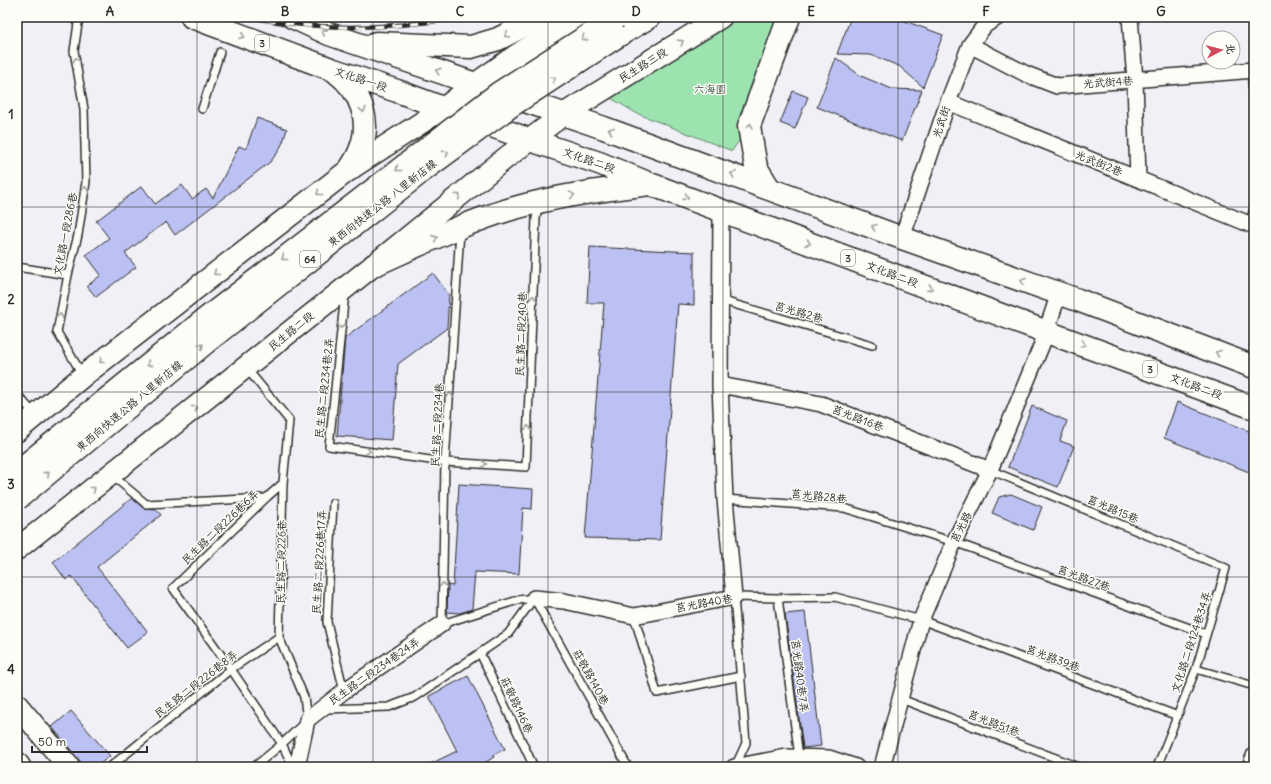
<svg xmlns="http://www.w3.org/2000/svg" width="1271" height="784" viewBox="0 0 1271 784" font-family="Delius,'LXGW WenKai TC',sans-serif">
  <rect width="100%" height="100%" fill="#f0f0f6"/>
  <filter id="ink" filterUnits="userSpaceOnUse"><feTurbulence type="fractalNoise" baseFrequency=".025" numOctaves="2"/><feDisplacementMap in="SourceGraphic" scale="8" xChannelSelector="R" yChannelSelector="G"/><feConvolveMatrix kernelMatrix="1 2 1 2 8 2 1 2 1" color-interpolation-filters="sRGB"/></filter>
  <g filter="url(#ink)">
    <path fill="#9ce3b0" stroke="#64876e" d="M725 17H789L749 126 732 151 636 113 609 97Z"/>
    <path fill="#bbc1f2" stroke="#2b2b2b" d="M851 17H894L943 35 923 87 899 66 871 55 837 54Z
      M836 58 861 76 892 89 922 90 902 141 817 107Z
      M793 91 808 97 795 129 780 123Z
      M257 118 287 129 283 142 278 152 270 162 175 235 166 222 125 253 136 267 96 297 87 286 101 275 86 255 109 238 96 221 142 186 155 204 182 185 192 199 206 189 213 198 239 146 246 149Z
      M590 247 694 252V305L678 304 660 540 585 538 604 303H587Z
      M433 273 449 295 447 328 398 364 392 440 337 436 345 338Z
      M1177 402 1254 433V474L1164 438Z
      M1032 406 1067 421 1060 441 1074 446 1058 487 1008 467Z
      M459 484 533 489 532 509 523 508 519 574 475 572 472 609 460 613 447 612 448 585 453 586Z
      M1011 494 1042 507 1033 530 992 513 999 497Z
      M132 498 143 508 156 509 161 515 97 567 148 632 127 648 71 576 66 580 53 562Z
      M805 612 821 746 803 748 785 614Z
      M468 676 505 749 493 755 494 757 486 762 489 767H424L457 751 429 696Z
      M71 711 110 756 96 767H85L52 727Z"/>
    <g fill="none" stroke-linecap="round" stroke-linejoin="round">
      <g stroke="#2b2b2b" stroke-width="10">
        <path id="lane" d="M79 17 74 51 84 109 86 182 78 235 68 275 57 332 82 374
          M1251 70 1254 100
          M202 109 220 52
          M1249 224 1254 209
          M460 231 445 462 442 624 518 600 534 598
          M17 267 68 275
          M345 293 329 446 445 462 526 467 536 218 539 204
          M720 300 872 345
          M247 369 289 420 283 483 279 637 304 697 307 720 282 744 254 767
          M17 394 35 415
          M990 470 1226 568 1196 669 1157 767
          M113 476 146 504 266 498
          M283 483 266 498 173 588 231 669 282 744 293 767
          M725 499 844 508 954 542 1206 634
          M333 503 327 622 344 691
          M534 598 628 767
          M778 598 799 757
          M634 616 657 693 741 676
          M480 653 534 767
          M1196 669 1254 686
          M901 699 1079 767
          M324 709 389 707 415 697 508 634 534 598
          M110 767 231 669 279 637
          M735 767 746 743 734 597 778 598 835 597 921 620 1178 716"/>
      </g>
      <g stroke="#2b2b2b" stroke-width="18">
        <path id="street" d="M1130 17 1135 80 1138 179
          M970 45 1026 74 1057 86 1254 70
          M948 102 1254 226
          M902 238 948 102 970 45 985 25 998 17
          M720 385 821 404 990 470
          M534 598 564 601 634 616 734 597 725 499 720 385 721 210
          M297 767 307 720 344 691 442 624
          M734 767 786 757 829 758 856 767
          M882 767 921 620 954 542 990 470 1042 344 1059 293
          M1250 767 1254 756"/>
      </g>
      <g stroke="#2b2b2b" stroke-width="24">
        <path id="secondary" d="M17 431 83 376 350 169 444 108 475 84 515 56 576 17
          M17 549 374 265 507 157 564 114 721 17
          M17 705 69 767
          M17 763 20 767"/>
      </g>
      <g stroke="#2b2b2b" stroke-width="25">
        <path id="primary" d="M192 17 331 69 397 91 530 140 599 163 650 184 1028 325 1254 408
          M292 17 329 34 604 128 902 238 1078 300 1254 367
          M376 43 471 47 498 39 541 17
          M336 72C361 91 373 122 359 153 357 158 353 164 350 169
          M769 188 756 167 749 126 789 17
          M374 265C419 245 464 223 511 209 556 196 602 190 649 184"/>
      </g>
      <g stroke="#2b2b2b" stroke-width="25">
        <path id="highway" d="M616 37 649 17"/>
      </g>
      <use href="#lane" stroke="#fdfcf7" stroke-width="7"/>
      <use href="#street" stroke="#fdfcf7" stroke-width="15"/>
      <use href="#secondary" stroke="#fdfcf7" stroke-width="21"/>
      <use href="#primary" stroke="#fdfcf7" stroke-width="22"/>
      <use href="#highway" stroke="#fdfcf7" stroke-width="22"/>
      <g stroke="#2b2b2b" stroke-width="4.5">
        <path id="rail" d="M249 17C321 32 392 29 464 17"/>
      </g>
      <use href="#rail" stroke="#fdfcf7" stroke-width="3" stroke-dasharray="9" stroke-linecap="butt"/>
      <g stroke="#2b2b2b" stroke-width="25" stroke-linecap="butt">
        <path id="highway-bridge" d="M17 472 203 321 499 93 617 17
          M17 499 210 339 421 172 512 105 616 37"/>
      </g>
      <use href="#highway-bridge" stroke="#fdfcf7" stroke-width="22"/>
    </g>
    <defs><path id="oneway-chevron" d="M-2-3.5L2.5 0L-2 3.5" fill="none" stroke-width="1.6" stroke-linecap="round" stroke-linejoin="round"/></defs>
    <g stroke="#9e9e9b">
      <use href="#oneway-chevron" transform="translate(324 32) rotate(-156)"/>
      <use href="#oneway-chevron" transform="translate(507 35) rotate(153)"/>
      <use href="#oneway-chevron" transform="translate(242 36) rotate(21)"/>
      <use href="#oneway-chevron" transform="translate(584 38) rotate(147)"/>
      <use href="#oneway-chevron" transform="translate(681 42) rotate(-32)"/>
      <use href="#oneway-chevron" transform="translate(76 60) rotate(-99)"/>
      <use href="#oneway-chevron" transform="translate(438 71) rotate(-161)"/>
      <use href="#oneway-chevron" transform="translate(553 79) rotate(-33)"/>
      <use href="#oneway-chevron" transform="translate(363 110) rotate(79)"/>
      <use href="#oneway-chevron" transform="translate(750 126) rotate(-84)"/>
      <use href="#oneway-chevron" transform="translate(611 130) rotate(-160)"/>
      <use href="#oneway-chevron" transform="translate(446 153) rotate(-36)"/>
      <use href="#oneway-chevron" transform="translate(398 169) rotate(142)"/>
      <use href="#oneway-chevron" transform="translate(733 174) rotate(-160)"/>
      <use href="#oneway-chevron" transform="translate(85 189) rotate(-82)"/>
      <use href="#oneway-chevron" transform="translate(319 193) rotate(142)"/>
      <use href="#oneway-chevron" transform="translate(572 195) rotate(-9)"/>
      <use href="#oneway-chevron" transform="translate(458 196) rotate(-39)"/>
      <use href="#oneway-chevron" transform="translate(686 197) rotate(20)"/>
      <use href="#oneway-chevron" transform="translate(874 227) rotate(-159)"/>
      <use href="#oneway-chevron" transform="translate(435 238) rotate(-24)"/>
      <use href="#oneway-chevron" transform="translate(808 243) rotate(21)"/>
      <use href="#oneway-chevron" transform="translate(284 258) rotate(142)"/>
      <use href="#oneway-chevron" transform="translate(216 273) rotate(142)"/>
      <use href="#oneway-chevron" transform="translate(1023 281) rotate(-160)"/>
      <use href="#oneway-chevron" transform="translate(930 288) rotate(21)"/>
      <use href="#oneway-chevron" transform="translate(533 298) rotate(-88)"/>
      <use href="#oneway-chevron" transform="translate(60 316) rotate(-79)"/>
      <use href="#oneway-chevron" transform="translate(341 326) rotate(96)"/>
      <use href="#oneway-chevron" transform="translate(1083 344) rotate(20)"/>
      <use href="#oneway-chevron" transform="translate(201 346) rotate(-40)"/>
      <use href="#oneway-chevron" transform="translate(1218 353) rotate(-159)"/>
      <use href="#oneway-chevron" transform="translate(102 361) rotate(142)"/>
      <use href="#oneway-chevron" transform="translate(149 364) rotate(141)"/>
      <use href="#oneway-chevron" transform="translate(450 395) rotate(-86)"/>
      <use href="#oneway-chevron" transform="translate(195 408) rotate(-38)"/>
      <use href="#oneway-chevron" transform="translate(528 428) rotate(-88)"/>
      <use href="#oneway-chevron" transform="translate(368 451) rotate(8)"/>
      <use href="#oneway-chevron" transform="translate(484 464) rotate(4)"/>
      <use href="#oneway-chevron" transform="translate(47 474) rotate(-40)"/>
      <use href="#oneway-chevron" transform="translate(93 489) rotate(-39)"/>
      <use href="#oneway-chevron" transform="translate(443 585) rotate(-89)"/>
    </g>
  </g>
  <path fill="none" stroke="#2b2b2b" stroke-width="1" stroke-opacity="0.55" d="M197 17V767M373 17V767M548 17V767M723 17V767M898 17V767M1074 17V767M17 207H1254M17 392H1254M17 577H1254"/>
  <g text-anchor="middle" stroke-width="3" stroke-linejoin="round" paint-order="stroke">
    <g fill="#fdfcf7" stroke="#6a6a68" stroke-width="1">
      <rect x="255" y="35" width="14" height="16" rx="3"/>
      <rect x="841" y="250" width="14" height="16" rx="3"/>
      <rect x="300" y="251" width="20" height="16" rx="3"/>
      <rect x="1143" y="361" width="14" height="16" rx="3"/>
    </g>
    <g font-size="10" font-weight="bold" fill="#2b2b2b">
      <text x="262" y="47">3</text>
      <text x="848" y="262">3</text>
      <text x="310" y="263">64</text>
      <text x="1150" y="373">3</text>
    </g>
    <g font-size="11" fill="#2b2b2b" stroke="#fdfcf7">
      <text transform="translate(643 65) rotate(-32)" y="4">民生路三段</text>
      <text transform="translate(361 79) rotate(18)" y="4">文化路一段</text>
      <text transform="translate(1108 82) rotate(-4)" y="4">光武街4巷</text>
      <text transform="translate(941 122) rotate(-71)" y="4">光武街</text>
      <text transform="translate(589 160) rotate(19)" y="4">文化路二段</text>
      <text transform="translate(1099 163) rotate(22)" y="4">光武街2巷</text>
      <text transform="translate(382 203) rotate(-38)" y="4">東西向快速公路 八里新店線</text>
      <text transform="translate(65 234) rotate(-79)" y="4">文化路一段286巷</text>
      <text transform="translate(892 274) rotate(20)" y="4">文化路二段</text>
      <text transform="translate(799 312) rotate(16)" y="4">莒光路2巷</text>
      <text transform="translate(291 331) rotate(-39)" y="4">民生路二段</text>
      <text transform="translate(521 334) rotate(-88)" y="4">民生路二段240巷</text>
      <text transform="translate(1196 386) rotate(20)" y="4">文化路二段</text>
      <text transform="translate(324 388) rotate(-84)" y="4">民生路二段234巷2弄</text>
      <text transform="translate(129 406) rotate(-40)" y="4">東西向快速公路 八里新店線</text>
      <text transform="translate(858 418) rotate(21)" y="4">莒光路16巷</text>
      <text transform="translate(437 425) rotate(-87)" y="4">民生路二段234巷</text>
      <text transform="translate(819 496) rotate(6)" y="4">莒光路28巷</text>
      <text transform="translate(1113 509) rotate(23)" y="4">莒光路15巷</text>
      <text transform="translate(220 527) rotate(-44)" y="4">民生路二段226巷6弄</text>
      <text transform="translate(961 527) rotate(-63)" y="4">莒光路</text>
      <text transform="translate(281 562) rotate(-89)" y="4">民生路二段226巷</text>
      <text transform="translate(319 562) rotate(-87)" y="4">民生路二段226巷17弄</text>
      <text transform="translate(1084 578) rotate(20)" y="4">莒光路27巷</text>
      <text transform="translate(704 603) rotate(-10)" y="4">莒光路40巷</text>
      <text transform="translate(1191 642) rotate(-72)" y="4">文化路二段124巷34弄</text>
      <text transform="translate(1053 658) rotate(20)" y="4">莒光路39巷</text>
      <text transform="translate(374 671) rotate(-35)" y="4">民生路二段234巷24弄</text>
      <text transform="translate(800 676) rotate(83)" y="4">莒光路40巷7弄</text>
      <text transform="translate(591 677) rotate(61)" y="4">莊敬路140巷</text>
      <text transform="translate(196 684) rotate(-38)" y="4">民生路二段226巷8弄</text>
      <text transform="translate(517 705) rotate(65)" y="4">莊敬路146巷</text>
      <text transform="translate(994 723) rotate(21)" y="4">莒光路51巷</text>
    </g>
    <g font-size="11" fill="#47594c" stroke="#fdfcf7">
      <text x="710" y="93">六海園</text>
    </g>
  </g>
  <rect width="1271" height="784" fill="none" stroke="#fdfcf7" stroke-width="44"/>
  <g transform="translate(1221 50) rotate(83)"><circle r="19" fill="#fdfcf7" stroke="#a9a8a5"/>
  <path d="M0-3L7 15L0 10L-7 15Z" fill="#d1495b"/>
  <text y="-6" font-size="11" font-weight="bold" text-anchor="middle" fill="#2b2b2b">北</text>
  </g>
  <path d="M32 746v6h115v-6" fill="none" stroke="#2b2b2b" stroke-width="2"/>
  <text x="38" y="746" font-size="12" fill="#2b2b2b" stroke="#fdfcf7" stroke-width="3" paint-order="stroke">50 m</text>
  <rect x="22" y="22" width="1227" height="740" fill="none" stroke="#2b2b2b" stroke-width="1.5"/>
  <g font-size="13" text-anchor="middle" font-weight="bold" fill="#2b2b2b">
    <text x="110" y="16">A</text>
    <text x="285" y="16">B</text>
    <text x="460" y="16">C</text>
    <text x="636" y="16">D</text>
    <text x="811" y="16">E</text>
    <text x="986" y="16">F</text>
    <text x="1161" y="16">G</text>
    <text x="11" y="119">1</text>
    <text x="11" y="304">2</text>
    <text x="11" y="489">3</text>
    <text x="11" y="674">4</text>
  </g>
</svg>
